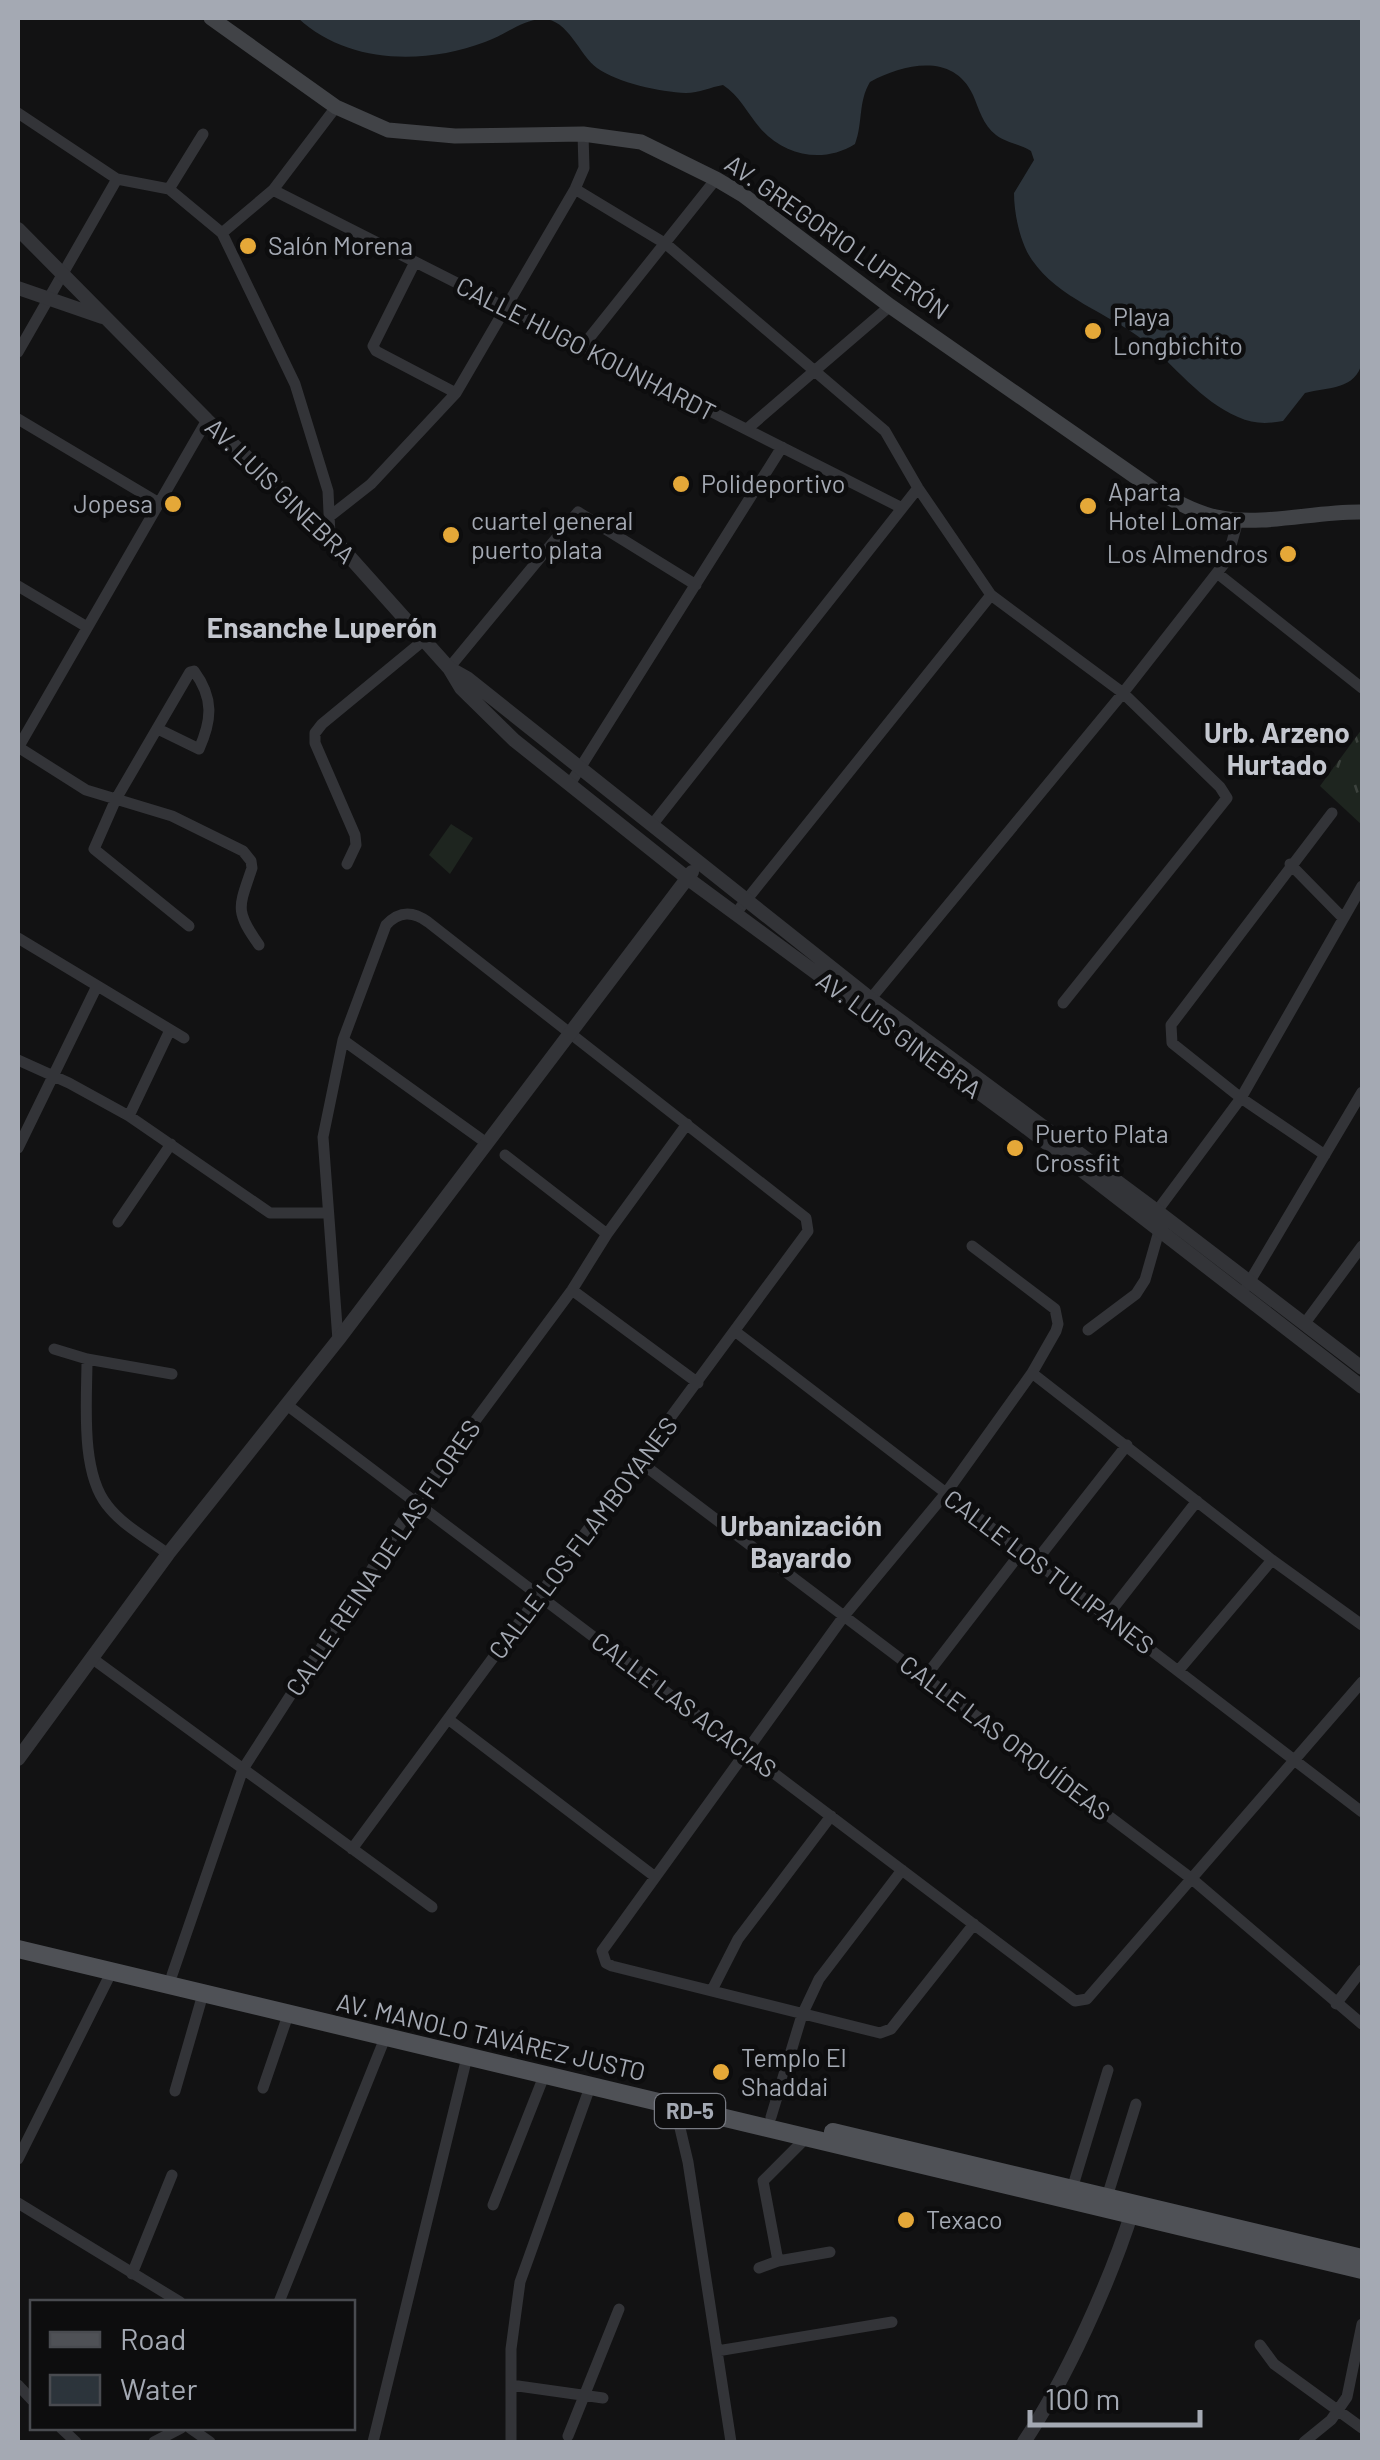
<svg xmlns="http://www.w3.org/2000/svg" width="1380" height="2460" viewBox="0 0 1380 2460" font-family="Barlow,sans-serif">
  <defs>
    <pattern id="grass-tufts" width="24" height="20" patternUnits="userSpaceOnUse" patternTransform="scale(2.5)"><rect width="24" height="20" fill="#1e251f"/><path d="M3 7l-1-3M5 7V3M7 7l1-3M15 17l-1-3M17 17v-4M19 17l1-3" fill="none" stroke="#3c423d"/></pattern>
  </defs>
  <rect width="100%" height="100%" fill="#121213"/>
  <path fill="url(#grass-tufts)" d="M1362 729V825L1320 786Z"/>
  <path fill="#1e251f" d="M451 824 473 838 450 874 429 855Z"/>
  <path fill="#2c343b" d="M298 18H1362V362C1356 390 1328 387 1305 393L1283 421C1267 424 1253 424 1238 417 1200 401 1175 365 1143 340 1108 313 1058 298 1032 260 1020 243 1014 213 1014 193L1034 160 1031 151C1021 144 1006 143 996 135 983 125 979 109 973 95 953 52 904 64 870 82 858 102 863 123 855 144 823 164 785 156 760 128 748 114 739 95 723 85 711 87 699 93 686 93 660 92 618 83 597 68 579 55 568 18 542 19 522 20 503 36 485 42 424 65 347 64 298 18Z"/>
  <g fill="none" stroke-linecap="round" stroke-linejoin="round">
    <path stroke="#333438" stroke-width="11" d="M18 113 117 179 169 189 222 233 295 384 328 491 330 535
      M169 189 203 134
      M575 189 666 244 885 431 918 488 991 595 1123 693 1220 787 1227 798 1063 1003
      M273 190 900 507
      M222 233 273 190 336 107
      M415 262 373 346 376 351 456 393
      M582 347 716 179
      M18 352 117 179
      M18 419 159 503
      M747 429 890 306
      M329 517 371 484 456 393 575 189 584 168 583 134
      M1217 573 1362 688
      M18 586 87 627
      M449 668 578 512 696 585
      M158 729 199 749C212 720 214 698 194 671L190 672 116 799 94 849 189 926
      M18 747 86 790 172 816 243 851 251 861 252 868C239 907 234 910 259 945
      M18 748 207 420
      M570 784 782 447
      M652 825 918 488
      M347 864 356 845 355 835 315 743V733L322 724 424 640
      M1290 864 1342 917
      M736 913 991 595
      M18 938 184 1038
      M868 1002 1123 693 1227 560 1238 520
      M343 1040 485 1142
      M18 1060 69 1083 129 1116 270 1213H327
      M129 1116 170 1030
      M18 1148 97 986
      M505 1155 607 1234
      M1325 1155 1241 1098 1172 1043 1171 1025 1332 813
      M1157 1211 1241 1098 1362 886
      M118 1222 171 1144
      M972 1246 1055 1309 1058 1324 1056 1331 1032 1373 946 1493 844 1616 602 1951 606 1963 612 1966 880 2033 891 2029 974 1924
      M1247 1286 1362 1092
      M572 1290 698 1383
      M1305 1323 1362 1246
      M1088 1330 1136 1294 1145 1280 1159 1231
      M736 1332 1362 1812
      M338 1340 323 1137 343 1040 386 925C399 911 413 911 428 922L806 1218 808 1231 352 1849
      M54 1349 87 1359 172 1374
      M87 1359C87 1401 80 1471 107 1505 122 1525 148 1539 168 1554
      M1032 1373 1272 1560 1362 1625
      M287 1405 1075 2001 1087 1999 1362 1682
      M640 1462 1192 1879 1362 2024
      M1036 1561 1127 1445
      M1107 1616 1197 1501
      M93 1659 432 1907
      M1178 1671 1272 1560
      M925 1677 1022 1551
      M448 1719 654 1876
      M172 1975 243 1769 415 1502 572 1290 607 1234 687 1124
      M712 1990 738 1939 831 1816
      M1336 2004 1362 1970
      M263 2088 288 2015
      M175 2091 203 1994
      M675 2107 688 2162 731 2442
      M771 2117 802 2015 819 1979 902 1870
      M806 2138 763 2181 778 2261 830 2252
      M18 2159 113 1969
      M1072 2189 1108 2070
      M1107 2197 1136 2104
      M18 2203 180 2302
      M493 2205 544 2076
      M759 2268 778 2261
      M132 2274 172 2175
      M279 2302 385 2038
      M1260 2345 1274 2364 1362 2428
      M717 2351 892 2322
      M18 2385 32 2400
      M511 2385 603 2398
      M61 2428 76 2442
      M190 2428 210 2442
      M568 2436 619 2309
      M154 2442 181 2428
      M373 2442 467 2057
      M511 2442V2349L520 2282 590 2087
      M1304 2442 1331 2420 1347 2397 1362 2324"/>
    <path stroke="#333438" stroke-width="14" d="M18 229 207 420 330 535 449 668 461 688 514 740 687 878 1027 1128 1362 1387
      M18 288 102 317
      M451 669 467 678 871 999 1157 1211 1362 1368
      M18 1759 168 1554 338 1340 692 872
      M1024 2442C1066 2379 1110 2282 1133 2209"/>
    <path stroke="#414347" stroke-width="15" d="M211 18 336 107 388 130 455 136 583 134 641 142 716 179 743 195 890 306 1156 491C1177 502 1198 514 1221 518 1264 526 1317 511 1362 512"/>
    <path stroke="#4f5156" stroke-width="18" d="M18 1949 1362 2270
      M833 2132 1362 2258"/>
  </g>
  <g fill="#e5a838" stroke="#0d0d0e" stroke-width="4">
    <circle cx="248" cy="246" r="10"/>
    <circle cx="1093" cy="331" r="10"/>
    <circle cx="681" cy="484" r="10"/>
    <circle cx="173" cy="504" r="10"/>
    <circle cx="1088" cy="506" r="10"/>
    <circle cx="451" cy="535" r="10"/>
    <circle cx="1288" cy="554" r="10"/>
    <circle cx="1015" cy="1148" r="10"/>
    <circle cx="721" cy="2072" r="10"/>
    <circle cx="906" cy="2220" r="10"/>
  </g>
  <g text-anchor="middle" stroke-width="9" stroke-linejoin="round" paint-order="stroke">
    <rect fill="#0d0d0e" stroke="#777a82" stroke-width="2.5" x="655" y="2094" width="70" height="34" rx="8"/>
    <g font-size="22" font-weight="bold" fill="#a4a9b3">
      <text x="690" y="2119">RD-5</text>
    </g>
    <g font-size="25" fill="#a4a9b3" stroke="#0d0d0e">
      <text transform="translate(837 237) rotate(35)" y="9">AV. GREGORIO LUPERÓN</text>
      <text transform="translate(586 349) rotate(27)" y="9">CALLE HUGO KOUNHARDT</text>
      <text transform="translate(280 491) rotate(44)" y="9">AV. LUIS GINEBRA</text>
      <text transform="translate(899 1035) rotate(36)" y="9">AV. LUIS GINEBRA</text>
      <text transform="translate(583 1538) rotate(-53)" y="9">CALLE LOS FLAMBOYANES</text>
      <text transform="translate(383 1558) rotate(-56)" y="9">CALLE REINA DE LAS FLORES</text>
      <text transform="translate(1049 1572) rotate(37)" y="9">CALLE LOS TULIPANES</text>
      <text transform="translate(684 1705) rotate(37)" y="9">CALLE LAS ACACIAS</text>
      <text transform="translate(1005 1738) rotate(37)" y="9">CALLE LAS ORQUÍDEAS</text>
      <text transform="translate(491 2037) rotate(13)" y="9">AV. MANOLO TAVÁREZ JUSTO</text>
    </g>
    <g font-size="25" fill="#a4a9b3" stroke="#0d0d0e" text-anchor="start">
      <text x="268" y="255">Salón Morena</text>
      <text x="1113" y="326">Playa<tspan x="1113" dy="29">Longbichito</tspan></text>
      <text x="701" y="493">Polideportivo</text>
      <text x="1108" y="501">Aparta<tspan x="1108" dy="29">Hotel Lomar</tspan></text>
      <text x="153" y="513" text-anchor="end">Jopesa</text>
      <text x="471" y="530">cuartel general<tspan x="471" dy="29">puerto plata</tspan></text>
      <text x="1268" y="563" text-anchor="end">Los Almendros</text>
      <text x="1035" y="1143">Puerto Plata<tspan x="1035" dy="29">Crossfit</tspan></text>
      <text x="741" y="2067">Templo El<tspan x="741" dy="29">Shaddai</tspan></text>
      <text x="926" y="2229">Texaco</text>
    </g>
    <g font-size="28" font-weight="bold" fill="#c4c7cf" stroke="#0d0d0e">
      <text x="322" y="638">Ensanche Luperón</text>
      <text x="1277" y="743">Urb. Arzeno<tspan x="1277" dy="32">Hurtado</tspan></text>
      <text x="801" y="1536">Urbanización<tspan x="801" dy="32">Bayardo</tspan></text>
    </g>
  </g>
  <rect width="1380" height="2460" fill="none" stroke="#a4a9b3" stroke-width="40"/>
  <rect x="30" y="2300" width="325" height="130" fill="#0d0d0e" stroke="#494b50" stroke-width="2.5"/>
  <rect x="50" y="2332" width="50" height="15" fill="#4f5156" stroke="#494b50" stroke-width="2.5"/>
  <text x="120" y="2350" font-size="30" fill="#a4a9b3">Road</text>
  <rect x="50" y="2375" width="50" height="30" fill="#2c343b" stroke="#494b50" stroke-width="2.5"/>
  <text x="120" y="2400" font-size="30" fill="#a4a9b3">Water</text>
  <path d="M1030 2410v15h170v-15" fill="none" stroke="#a4a9b3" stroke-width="5"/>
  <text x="1045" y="2410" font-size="30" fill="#a4a9b3" stroke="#0d0d0e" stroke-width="8" paint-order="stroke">100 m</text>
</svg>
